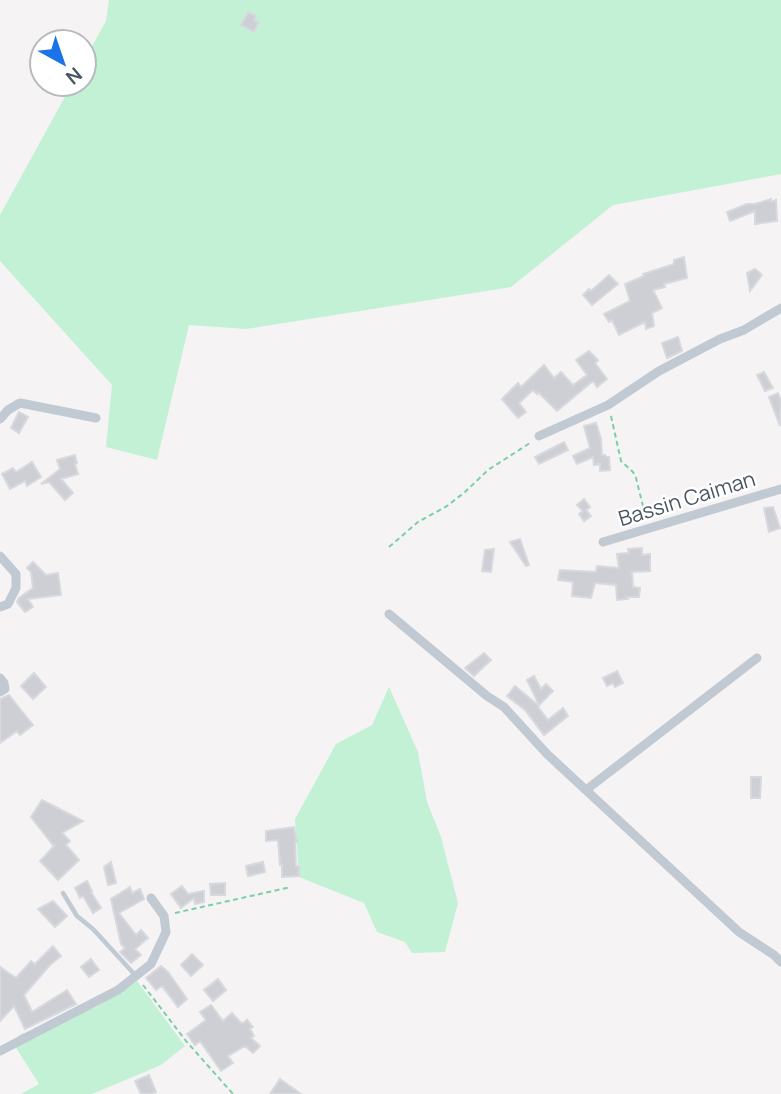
<svg xmlns="http://www.w3.org/2000/svg" width="781" height="1094" viewBox="0 0 781 1094" font-family="Manrope,sans-serif">
  <rect width="100%" height="100%" fill="#f5f3f3"/>
  <path fill="#c3f1d5" d="M109 0H781V174L613 205 511 287 246 329 189 325 157 460 106 447 112 385 0 261V215L72 84H84V61L106 21Z
    M389 687 418 752 427 802 441 837 458 903 445 952 412 953 405 942 377 932 364 903 299 877 295 819 336 744 372 725Z
    M137 981 185 1046 161 1065 92 1094H21L39 1084 13 1043 19 1035 96 1007Z"/>
  <path fill="#cdcfd5" stroke="#d7d9de" stroke-width="2" d="M248 12 256 16 254 20 259 22 254 32 241 25Z
    M771 199V202L776 200 777 221 755 224V211L730 221 727 212 747 204H755Z
    M684 257 687 278 664 284 665 287 653 290 662 308 652 313 654 326 646 329 645 322 619 335 612 320 609 322 604 314 630 301 625 284 644 276 643 274 674 264V260Z
    M755 269 762 275 750 291 747 273Z
    M609 275 618 284 592 305 583 295 589 289 591 291Z
    M678 337 682 351 667 358 662 343Z
    M589 351 598 360 595 363 607 379 597 387 593 381 557 411 538 392 537 394 533 390 519 403 526 412 518 418 502 399 518 383 521 387 544 365 554 378 561 372 573 385 587 375 576 360Z
    M764 372 773 388 765 391 757 375Z
    M778 393 781 401 780 426 769 397Z
    M19 412 28 417 19 433 11 428Z
    M596 423 601 439 602 455H605L606 457H609L610 470 600 471V464L594 465 593 457 577 464 573 456 590 448 584 426Z
    M564 442 568 450 539 464 535 457Z
    M75 455 77 463 75 464 78 474 61 479 73 493 65 500 49 482 41 484 60 469 57 460Z
    M32 462 41 477 27 486 25 481 10 489 2 474 13 468 16 472Z
    M584 499 590 507 586 510 591 516 584 521 579 514 583 511 577 505Z
    M773 507 780 528 769 532 764 508Z
    M520 539 529 565 526 566 510 542Z
    M642 548V555L650 554V571L632 572 633 587 640 588 639 597H627L628 599 617 600 616 585 595 583 591 598 572 596 573 582 558 580 560 570 596 572 597 566 619 568 617 554 629 553 628 549Z
    M494 549 491 572 482 571 485 550Z
    M33 562 46 575 58 573 61 595 28 599 33 607 25 612 17 602 19 598 33 588 31 572 27 568Z
    M484 653 491 660 474 676 465 668Z
    M617 671 623 683 615 687 613 683 607 686 603 678Z
    M34 673 46 687 33 699 21 686Z
    M534 676 541 689 546 684 553 691 539 705 527 680Z
    M515 686 539 706 538 707 548 720 563 708 568 716 544 735 525 710 507 696Z
    M9 695 33 725 20 735 17 731 0 743V699Z
    M751 777H761L760 798H751Z
    M42 800 83 821 62 833 70 841 66 845 79 860 58 880 40 861 55 845H53L31 817Z
    M294 827 297 842H295L296 866H299V876L282 877V865H280L278 840 266 841V831Z
    M111 862 116 883 108 885 104 867Z
    M263 862 265 872 248 876 246 866Z
    M87 881 92 891 91 892 101 908 93 913 83 896 80 898 75 888Z
    M225 883V895H211L210 884Z
    M182 886 188 894 204 891V902L195 904 194 898 181 908 171 894Z
    M130 887 132 893 140 889 144 899 119 913 136 935 141 930 148 938 135 949 141 955 131 963 120 952 125 948 121 944 111 899Z
    M53 901 67 916 55 927 38 909Z
    M53 946 61 956 50 965 24 995 32 1012 67 990 76 1004 25 1029 14 1006 0 1021V967L16 978 31 961 35 964Z
    M192 954 203 965 191 976 181 965Z
    M91 959 99 970 89 977 81 967Z
    M161 966 168 972 187 999 178 1007 162 986 156 990 146 978Z
    M218 979 226 990 213 1001 204 990Z
    M211 1005 223 1021 232 1013 242 1024 247 1020 253 1027 250 1029 254 1036 251 1038 260 1046 253 1053 245 1046 228 1056 233 1063 221 1071 200 1041 195 1045 187 1034 206 1020 200 1012Z
    M149 1075 156 1092 151 1094H141L135 1081Z
    M280 1079 301 1094H270Z"/>
  <g fill="none" stroke-linecap="round" stroke-linejoin="round">
    <path stroke="#7ad0a6" stroke-width="2" stroke-dasharray="5 3.5" stroke-linecap="butt" d="M611 416 621 461 633 472 636 478 646 518
      M389 547 418 522 447 506 465 492 488 470 530 443
      M175 913 291 887
      M143 985 186 1041 233 1094"/>
    <path stroke="#c1cad2" stroke-width="4.5" d="M63 893 77 916 93 929 136 976"/>
    <path stroke="#c1cad2" stroke-width="9" d="M0 419 8 410 20 403 96 418
      M539 436 608 405 659 371 720 339 744 330 781 308
      M603 542 781 489
      M0 556 16 574V588L8 604 0 607
      M389 614 487 696 504 707 547 754 739 932 774 955 781 962
      M0 678 4 683 5 689 0 692
      M586 790 757 658
      M0 1051 118 990 151 964 166 932 164 916 151 898"/>
  </g>
  <g text-anchor="middle" stroke-width="5" stroke-linejoin="round" paint-order="stroke">
    <g font-size="21" fill="#4a5661" stroke="#fff">
      <text transform="translate(687 499) rotate(-17)" y="7">Bassin Caiman</text>
    </g>
  </g>
  <g transform="translate(63 63) rotate(140)"><circle r="33" fill="#ffffff" stroke="#b7bbc0" stroke-width="2"/>
  <path d="M0-5L12 26L0 18L-12 26Z" fill="#1a73e8"/>
  <text y="-10" font-size="19" font-weight="bold" text-anchor="middle" fill="#4a5661">N</text>
  </g>
</svg>
